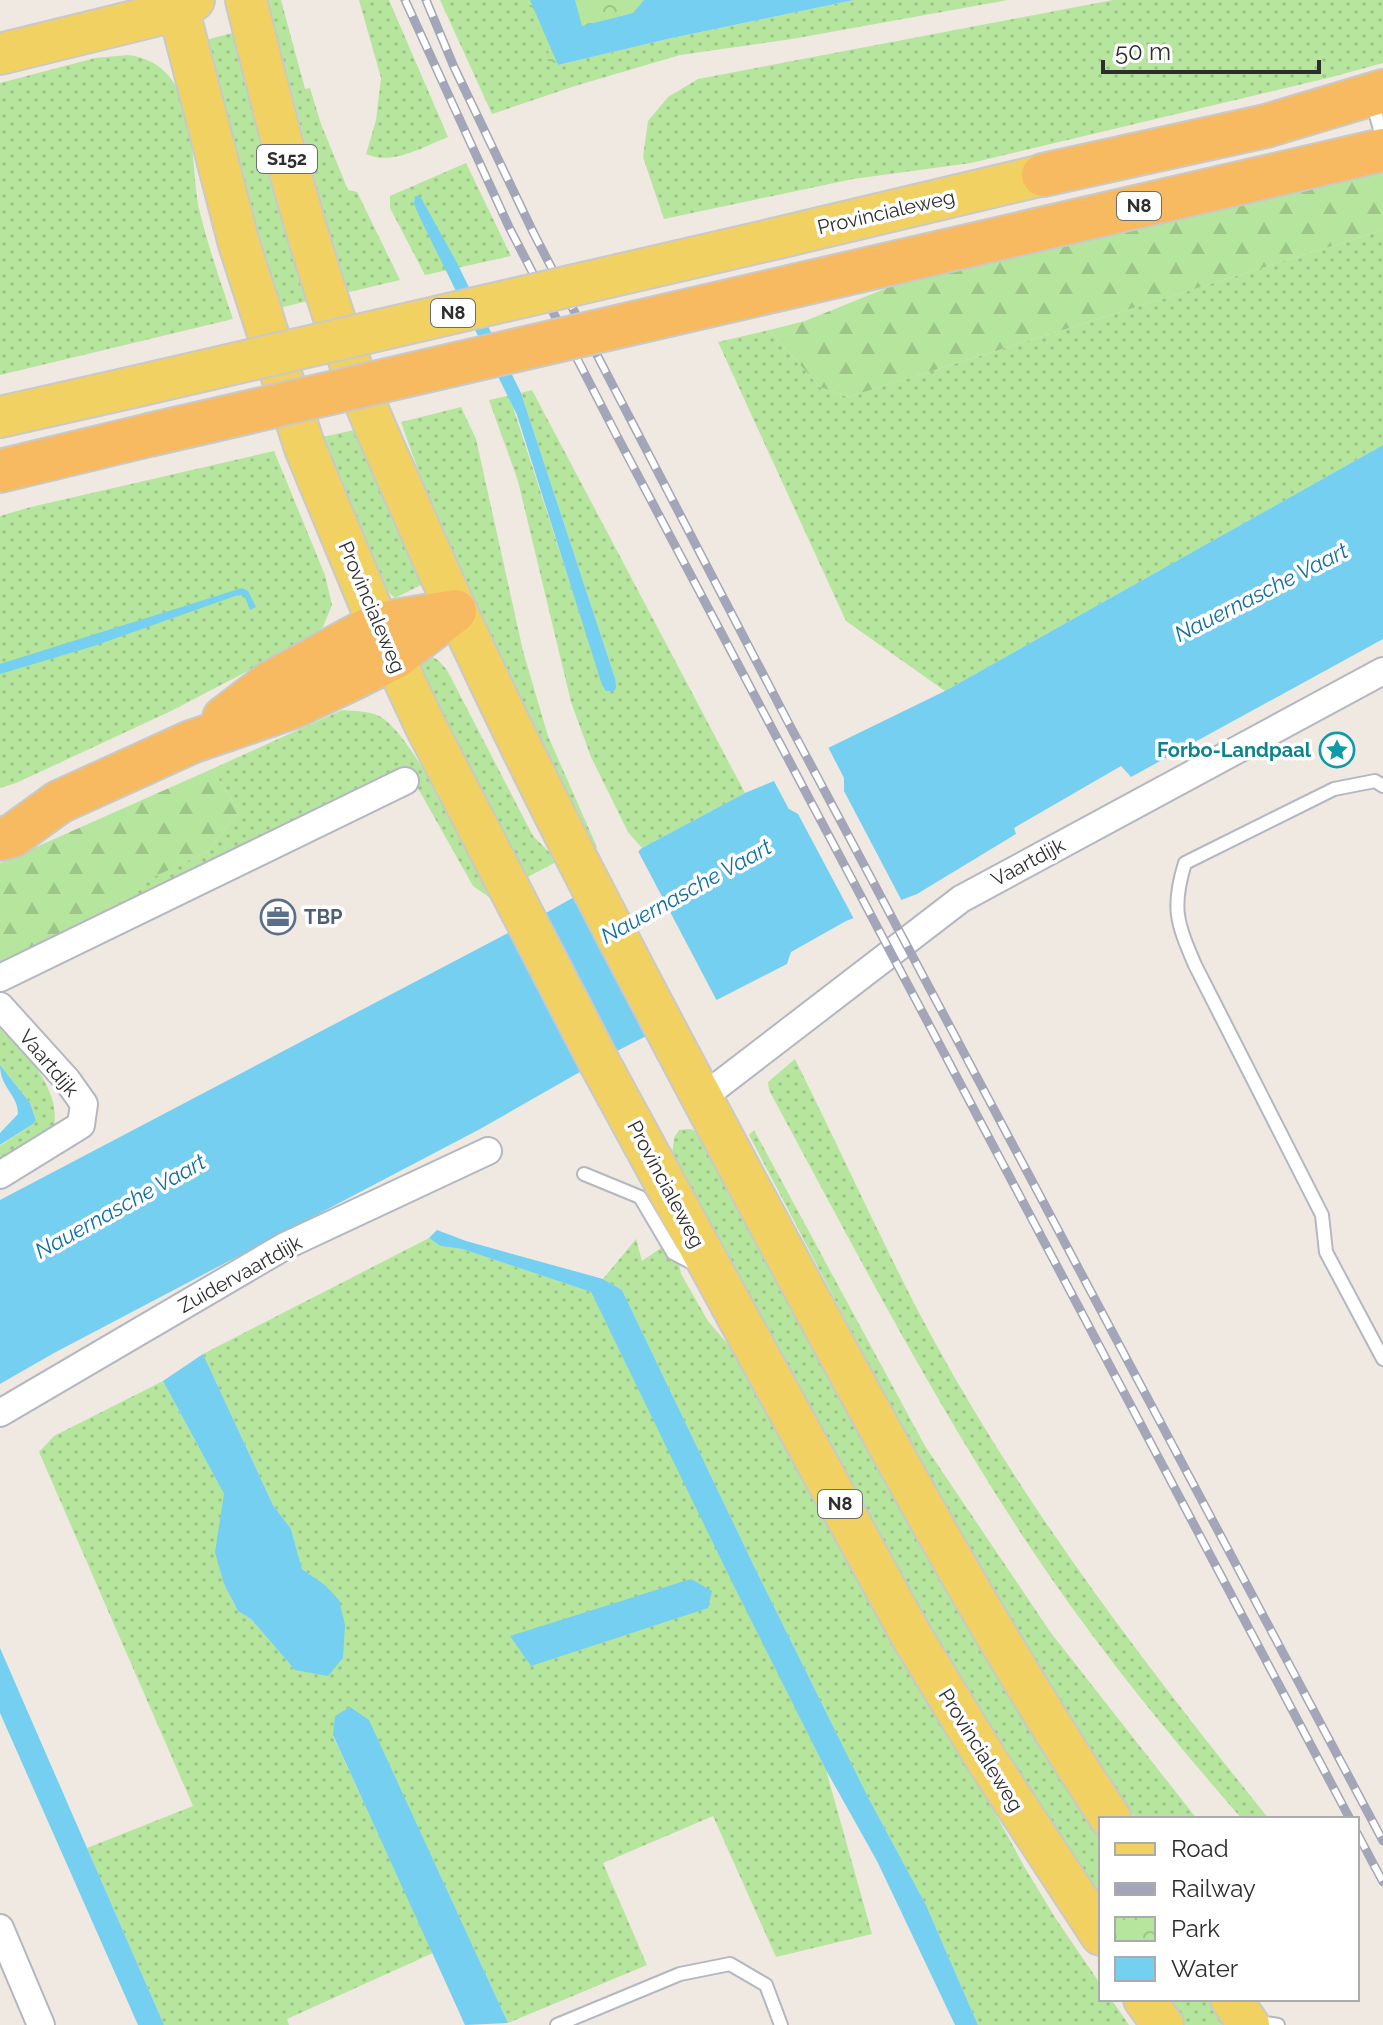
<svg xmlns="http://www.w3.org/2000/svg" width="1383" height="2025" viewBox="0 0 1383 2025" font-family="Raleway,sans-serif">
  <defs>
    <pattern id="grass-dots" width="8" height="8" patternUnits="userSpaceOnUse" patternTransform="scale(2)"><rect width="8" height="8" fill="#b6e59e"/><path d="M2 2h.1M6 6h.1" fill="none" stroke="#9dc588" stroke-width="1.8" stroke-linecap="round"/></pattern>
    <pattern id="forest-firs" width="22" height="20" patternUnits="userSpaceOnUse" patternTransform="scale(2)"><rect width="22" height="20" fill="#b6e59e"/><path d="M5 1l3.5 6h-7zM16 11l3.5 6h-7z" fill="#9dc588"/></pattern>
    <pattern id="park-crowns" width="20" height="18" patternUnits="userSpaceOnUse" patternTransform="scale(2)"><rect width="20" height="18" fill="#b6e59e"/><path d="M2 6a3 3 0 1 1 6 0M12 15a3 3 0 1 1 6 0" fill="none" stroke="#9dc588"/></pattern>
  </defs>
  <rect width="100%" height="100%" fill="#efe9e1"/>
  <path fill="url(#grass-dots)" d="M267 0H281L305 89 310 88 321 124 348 190 357 192 400 280 345 293Z
    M359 0H389L448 137C423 147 392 166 366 154L376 120 381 78Z
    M440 0H530L558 65 672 38 854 0H1008L792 39 680 55 575 86 492 114Z
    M1113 0H1383V63L1332 77 971 163 853 179 664 219 643 157 648 121 668 97 698 79Z
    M232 33 308 301 279 308 202 41Z
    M128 55C202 64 188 159 200 213 209 249 221 284 233 319L0 375V83L95 58Z
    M466 163 511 256 425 275 390 208V196Z
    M1383 230V445L945 691 846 621 718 342 769 330 820 387 848 397Z
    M532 390 745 793 642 848 628 832 591 757 571 702 518 481 489 400 507 396 510 398 604 688 614 691 615 678 521 393Z
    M461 407 476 439 523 651 548 736 597 847 592 852C522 711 452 571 401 422Z
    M354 430 423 565V584L395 598 385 589 375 570 323 437Z
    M274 451 325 575 332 605 323 627 296 646 171 711 16 783 0 788V516L31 507Z
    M425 653 438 660 447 670 533 836 558 861 522 880 414 665Z
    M342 710C353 711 369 711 379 716 414 734 472 860 493 900L473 886 406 767 128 905 134 886 208 851 239 811 212 769Z
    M0 1029C26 1052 61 1090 54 1126L0 1164V1146L33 1124 36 1119 30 1103 0 1065Z
    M795 1059C841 1151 883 1246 932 1337 1026 1510 1146 1666 1269 1819H1242C1167 1733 1093 1642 1030 1547 933 1401 852 1244 769 1090L768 1082Z
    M691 1129 702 1135 1101 1831V1900L978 1709 925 1620 672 1156 674 1138 679 1130Z
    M754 1130 925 1446 1051 1633 1197 1819H1136C1085 1742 1035 1663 989 1583 904 1437 828 1285 749 1135Z
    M429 1238 440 1246 462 1249 591 1292 826 1770 872 1934 776 1957 713 1816 603 1863 647 1965 508 2023 369 1721 366 1719 333 1736 433 1953 287 2019 289 2025H164L87 1848 193 1806 39 1452 54 1436 163 1381 224 1494V1584L238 1611 251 1619 295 1670 325 1585 302 1569 291 1529 273 1505 203 1354Z
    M636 1239 642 1261 674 1239 681 1274 708 1321 744 1363 956 1741 1025 1868 1056 1919 1101 1985V1999H1111L1129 2025H978L926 1905 869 1799 754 1566 622 1290 603 1279Z
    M1167 1999H1216L1233 2025H1185Z"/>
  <path fill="url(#forest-firs)" d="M1383 166V230L848 397 820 387 769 330 805 321 914 277Z
    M212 769 239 811 208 851 135 886 128 905 0 969V863Z"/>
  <path fill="url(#park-crowns)" d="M527 0H806L549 64 546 55 549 53Z"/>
  <path fill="#75cff0" d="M530 0H575L582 26 633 13 644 0H854L672 38 558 65Z
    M415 196H420L457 263 521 393 615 678 616 688 614 691H606L602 685 517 415 421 220 414 204Z
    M1383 445V639L1131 777 1121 766 1014 828 1016 834 917 894 846 921 791 952 787 964 615 1052 480 1129 54 1353 0 1384V1200L544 914 610 877 642 848 745 793 774 781 789 809 843 779 828 748 945 691Z
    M242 588 248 591 256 607 250 610 244 595 235 596 94 646 0 674V664Z
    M0 1065 30 1103 36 1120 33 1124 0 1145V1133L18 1114C18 1094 0 1088 0 1065Z
    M437 1230 466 1241 603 1279 622 1290 754 1566 869 1799 926 1905 978 2025H955L877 1861 826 1770 731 1580 591 1292 462 1249 440 1246 429 1238Z
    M203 1354 273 1505 291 1529 302 1569 325 1585 339 1600 345 1625 343 1658 328 1676 295 1670 251 1619 238 1611 224 1584 215 1552 224 1494 163 1381Z
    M691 1579 712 1591 708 1608 531 1666 510 1636Z
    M0 1648 164 2025H138L0 1713Z
    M350 1707 369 1720 508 2023 465 2025 333 1735 335 1716Z"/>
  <path fill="#efe9e1" d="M827 745 844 778V791L904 905 855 921 798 814 789 809 772 777 777 778 790 804 838 777 825 750Z
    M638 851 717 1001 647 1037 571 894 608 874 626 857Z"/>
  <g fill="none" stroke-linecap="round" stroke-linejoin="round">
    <g stroke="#b4b7c1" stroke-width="16">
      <path id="service" d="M1372 101 1383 140
        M1383 786 1375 781 1334 789 1185 863C1171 908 1177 923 1195 965L1322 1215 1326 1252 1383 1359
        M584 1174 640 1197 673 1253 694 1264
        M1254 2021 1278 2025
        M557 2025 680 1974 730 1964 766 1985 781 2025"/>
    </g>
    <g stroke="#b4b7c1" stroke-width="30">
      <path id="minor" d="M0 978 405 781
        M0 1006 67 1080 84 1104 81 1125 0 1175
        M702 1098 961 899 1383 671
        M0 1413 285 1246 488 1151
        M0 1928 41 2025"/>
    </g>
    <g stroke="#c9c9c9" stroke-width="44">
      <path id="primary" d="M176 0 239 244 305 448 378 624 425 725 599 1062 912 1637 988 1762 1101 1935
        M246 0C277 125 308 250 353 371 370 419 392 464 412 511 510 738 627 957 743 1175 860 1393 974 1612 1111 1819
        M0 54 179 10 194 0
        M778 238 1043 175
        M0 417 129 388
        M1144 1999 1163 2025
        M1231 1999 1249 2025"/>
    </g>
    <g stroke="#c9c9c9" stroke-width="46">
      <path id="trunk" d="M1043 175 1266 126 1383 91
        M798 285 1383 150
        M0 471 149 435
        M224 718 270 683 378 624 450 612
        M0 839 12 836 59 802 134 768 191 742 293 707 354 678 394 658 455 611"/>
    </g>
    <use href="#service" stroke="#fff" stroke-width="12"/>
    <use href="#minor" stroke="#fff" stroke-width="26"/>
    <use href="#primary" stroke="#f2d163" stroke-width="40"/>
    <use href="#trunk" stroke="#f8ba60" stroke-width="42"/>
    <g stroke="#a3a6b8" stroke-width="9">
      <path id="rail" d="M405 0 509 227 617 436 1350 1819
        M426 0 454 67 534 234 788 722 1383 1841
        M1357 1833 1383 1882"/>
    </g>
    <use href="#rail" stroke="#fff" stroke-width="6" stroke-dasharray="18" stroke-linecap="butt"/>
    <g stroke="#c9c9c9" stroke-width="44" stroke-linecap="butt">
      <path id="primary-bridge" d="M129 388 778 238"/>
    </g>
    <g stroke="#c9c9c9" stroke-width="46" stroke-linecap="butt">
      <path id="trunk-bridge" d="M149 435 798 285"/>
    </g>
    <use href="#primary-bridge" stroke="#f2d163" stroke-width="40"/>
    <use href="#trunk-bridge" stroke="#f8ba60" stroke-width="42"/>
  </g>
  <defs>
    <g id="sight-ring" transform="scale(1.8)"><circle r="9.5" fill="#fff" stroke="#0f9aa8" stroke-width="1.5"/><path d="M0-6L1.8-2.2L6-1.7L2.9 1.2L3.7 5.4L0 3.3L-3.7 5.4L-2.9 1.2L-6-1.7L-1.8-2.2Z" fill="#0f9aa8"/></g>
    <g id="office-ring" transform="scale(1.8)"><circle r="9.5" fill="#fff" stroke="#5c6f8a" stroke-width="1.5"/><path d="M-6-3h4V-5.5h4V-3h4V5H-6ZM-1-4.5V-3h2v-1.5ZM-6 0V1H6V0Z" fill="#5c6f8a"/></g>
  </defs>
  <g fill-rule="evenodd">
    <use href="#sight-ring" x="1337" y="750"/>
    <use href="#office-ring" x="278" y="917"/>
  </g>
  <g text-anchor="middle" stroke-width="7" stroke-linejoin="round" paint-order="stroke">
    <g fill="#fff" stroke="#6d6d6d" stroke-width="2">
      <rect x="257" y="145" width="60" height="28" rx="6"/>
      <rect x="1117" y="192" width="44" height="28" rx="6"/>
      <rect x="431" y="299" width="44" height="28" rx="6"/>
      <rect x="818" y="1490" width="44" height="28" rx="6"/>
    </g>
    <g font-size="18" font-weight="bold" fill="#2e2e2e">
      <text x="287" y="165">S152</text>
      <text x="1139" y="212">N8</text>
      <text x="453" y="319">N8</text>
      <text x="840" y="1510">N8</text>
    </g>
    <g font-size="20" fill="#2e2e2e" stroke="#fff">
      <text transform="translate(886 212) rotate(-13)" y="7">Provincialeweg</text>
      <text transform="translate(372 607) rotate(67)" y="7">Provincialeweg</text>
      <text transform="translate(1028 862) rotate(-28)" y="7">Vaartdijk</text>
      <text transform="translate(49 1063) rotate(50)" y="7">Vaartdijk</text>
      <text transform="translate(666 1184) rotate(62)" y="7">Provincialeweg</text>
      <text transform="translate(240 1274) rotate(-29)" y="7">Zuidervaartdijk</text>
      <text transform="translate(981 1750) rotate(58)" y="7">Provincialeweg</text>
    </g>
    <g font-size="20" font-weight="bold" fill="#0d838f" stroke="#fff" text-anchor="end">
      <text x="1311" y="757">Forbo-Landpaal</text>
    </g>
    <g font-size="20" font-weight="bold" fill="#4e5e75" stroke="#fff" text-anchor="start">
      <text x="304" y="924">TBP</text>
    </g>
    <g font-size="22" font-style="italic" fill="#0d6fa3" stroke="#fff">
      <text transform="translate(1261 592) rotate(-27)" y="8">Nauernasche Vaart</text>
      <text transform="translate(686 891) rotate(-29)" y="8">Nauernasche Vaart</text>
      <text transform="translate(120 1206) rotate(-29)" y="8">Nauernasche Vaart</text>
    </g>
  </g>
  <rect x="1099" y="1817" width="260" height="184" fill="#ffffff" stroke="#ababab" stroke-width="2"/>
  <rect x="1115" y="1843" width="40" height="12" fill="#f2d163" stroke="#ababab" stroke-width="2"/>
  <text x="1171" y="1857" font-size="24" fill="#2e2e2e">Road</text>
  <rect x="1115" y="1883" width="40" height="12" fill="#a3a6b8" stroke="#ababab" stroke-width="2"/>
  <text x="1171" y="1897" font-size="24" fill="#2e2e2e">Railway</text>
  <rect x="1115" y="1917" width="40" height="24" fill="url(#park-crowns)" stroke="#ababab" stroke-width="2"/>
  <text x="1171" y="1937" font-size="24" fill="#2e2e2e">Park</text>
  <rect x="1115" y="1957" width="40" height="24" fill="#75cff0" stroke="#ababab" stroke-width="2"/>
  <text x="1171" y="1977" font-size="24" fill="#2e2e2e">Water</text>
  <path d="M1103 60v12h216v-12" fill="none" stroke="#2e2e2e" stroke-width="4"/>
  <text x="1115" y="60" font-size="24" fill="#2e2e2e" stroke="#ffffff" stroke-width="6" paint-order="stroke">50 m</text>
</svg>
